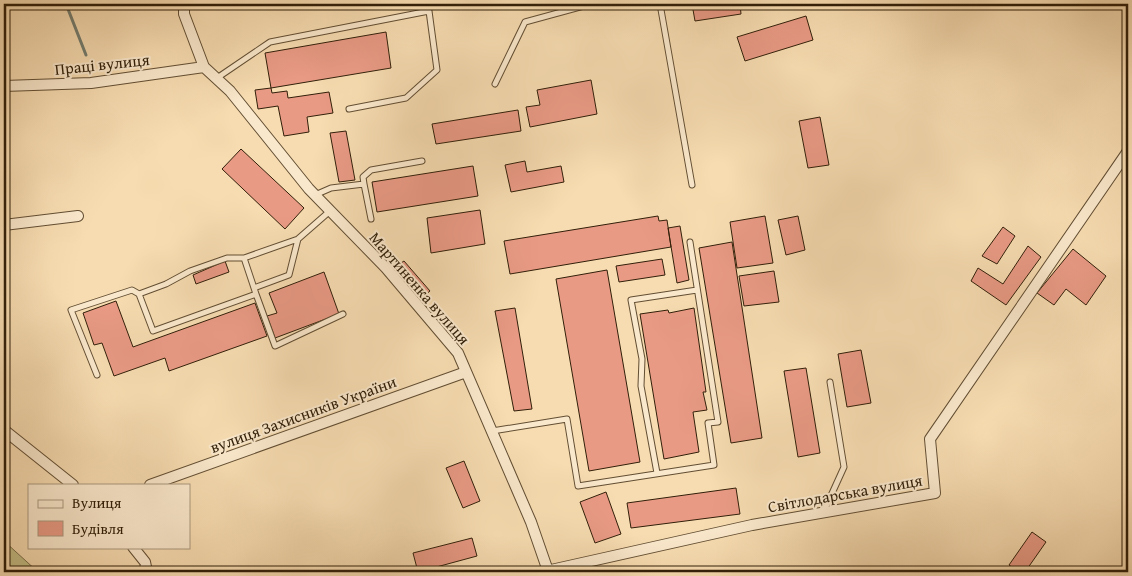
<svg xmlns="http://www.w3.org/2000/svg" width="1132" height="576" viewBox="0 0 1132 576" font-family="'Gentium Book Plus',serif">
  <rect width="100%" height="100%" fill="#f7dcb1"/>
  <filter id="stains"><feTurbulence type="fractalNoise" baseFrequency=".004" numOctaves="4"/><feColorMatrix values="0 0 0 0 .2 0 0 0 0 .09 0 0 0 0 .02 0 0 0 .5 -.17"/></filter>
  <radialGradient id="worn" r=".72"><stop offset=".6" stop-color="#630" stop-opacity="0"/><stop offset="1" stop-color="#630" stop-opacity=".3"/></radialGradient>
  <path fill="#c4be86" stroke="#7a6e48" d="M4 541 38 572H4Z"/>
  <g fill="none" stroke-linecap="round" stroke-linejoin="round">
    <path stroke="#737c6f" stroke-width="3" d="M66 4 86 55"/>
  </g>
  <path fill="#e99a85" stroke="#311f09" d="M692 4H740L741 14 695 21Z
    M806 16 813 40 745 61 737 37Z
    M386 32 391 68 271 88 265 53Z
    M591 80 597 114 530 127 526 107 540 105 537 90Z
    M271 88 272 93 287 91 288 98 329 92 333 113 307 117 309 132 284 136 278 106 258 109 255 90Z
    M518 110 521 131 436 144 432 124Z
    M820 117 829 165 808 168 799 121Z
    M346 131 355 180 339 182 330 133Z
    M241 149 304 208 285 229 222 169Z
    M525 161 527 172 561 166 564 182 511 192 505 165Z
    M473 166 478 196 377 212 372 182Z
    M480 210 485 244 431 253 427 218Z
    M658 216 659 221 667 220 671 247 510 274 504 241Z
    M765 216 773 263 737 268 730 222Z
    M798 216 805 250 786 255 778 220Z
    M680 226 689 280 677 283 668 228Z
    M1003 227 1015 236 997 264 982 256Z
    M732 242 762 438 731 443 699 248Z
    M1028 246 1041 257 1006 305 971 281 978 268 1003 284Z
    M1073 249 1106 276 1086 305 1066 289 1054 305 1037 293Z
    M662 259 665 275 619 282 616 266Z
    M225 261 229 272 196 284 193 275Z
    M404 261 430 291 424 296 398 265Z
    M607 270 640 462 589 471 556 279Z
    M774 271 779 302 744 306 739 276Z
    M324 272 339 314 275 338 267 316 277 313 269 293Z
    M116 301 133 347 255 303 267 336 169 371 165 358 114 376 102 343 94 345 83 313Z
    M515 308 532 409 514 411 495 311Z
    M694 308 706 392H703L707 410 693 412 699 452 664 459 640 314 668 310 669 313Z
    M861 350 871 403 847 407 838 354Z
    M806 368 820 453 798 457 784 371Z
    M464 461 480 501 463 508 446 468Z
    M736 488 740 514 631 528 627 503Z
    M606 492 621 534 595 543 580 502Z
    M1032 532 1046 542 1025 572H1019L1009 565Z
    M472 538 477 556 418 572 413 553Z"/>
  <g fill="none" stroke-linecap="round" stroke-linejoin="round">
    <g stroke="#624e33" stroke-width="7">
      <path id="lane" d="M660 4 692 185
        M217 78 270 42 429 11 437 70 406 98 349 109
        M495 84 525 22 591 4
        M364 184 371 219
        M315 195 331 188 364 184 363 177 371 170 422 161
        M244 258H227L190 271 166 284 139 294 153 331 256 294 244 258 298 239 330 211
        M254 288 289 275 298 239
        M256 294 275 346 343 314
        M97 375 71 310 132 290 139 294
        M492 431 567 419 578 486 714 465 708 423 718 422 690 242
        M657 473 641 386 642 359 631 300 697 290
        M824 511 844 467 830 382"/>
    </g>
    <g stroke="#624e33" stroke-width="12">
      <path id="street" d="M184 4V14L204 67 230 91 309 189 386 268 458 353 531 522 548 571
        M4 86 91 83 204 67
        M4 225 78 216
        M4 430 73 485
        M150 485 466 372
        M133 547 145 562 147 572
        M542 572 752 525 935 493 930 439 1128 151"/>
    </g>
    <use href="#lane" stroke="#fae8cc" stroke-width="5"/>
    <use href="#street" stroke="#fae8cc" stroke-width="10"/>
  </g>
  <g text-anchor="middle" stroke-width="4" stroke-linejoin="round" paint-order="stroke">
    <g font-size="16" fill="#311f09" stroke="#fae8cc">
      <text transform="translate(102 64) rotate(-6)" y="6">Праці вулиця</text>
      <text transform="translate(420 288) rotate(49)" y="6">Мартиненка вулиця</text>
      <text transform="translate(303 414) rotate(-20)" y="6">вулиця Захисників України</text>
      <text transform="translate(845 493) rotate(-10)" y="6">Світлодарська вулиця</text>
    </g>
  </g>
  <rect width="1132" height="576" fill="none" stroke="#f7dcb1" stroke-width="20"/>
  <rect x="5" y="5" width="1122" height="566" fill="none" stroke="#311f09" stroke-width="2.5"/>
  <rect x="10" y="10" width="1112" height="556" fill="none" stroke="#311f09"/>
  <rect x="28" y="484" width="162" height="65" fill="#fae8cc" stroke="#aa987e"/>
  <rect x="38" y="500" width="25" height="8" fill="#fae8cc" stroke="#aa987e"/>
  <text x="72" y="508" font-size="15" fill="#311f09">Вулиця</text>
  <rect x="38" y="521" width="25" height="15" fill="#e99a85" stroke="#aa987e"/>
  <text x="72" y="534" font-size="15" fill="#311f09">Будівля</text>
  <rect width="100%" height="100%" filter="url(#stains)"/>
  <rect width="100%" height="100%" fill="url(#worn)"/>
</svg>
